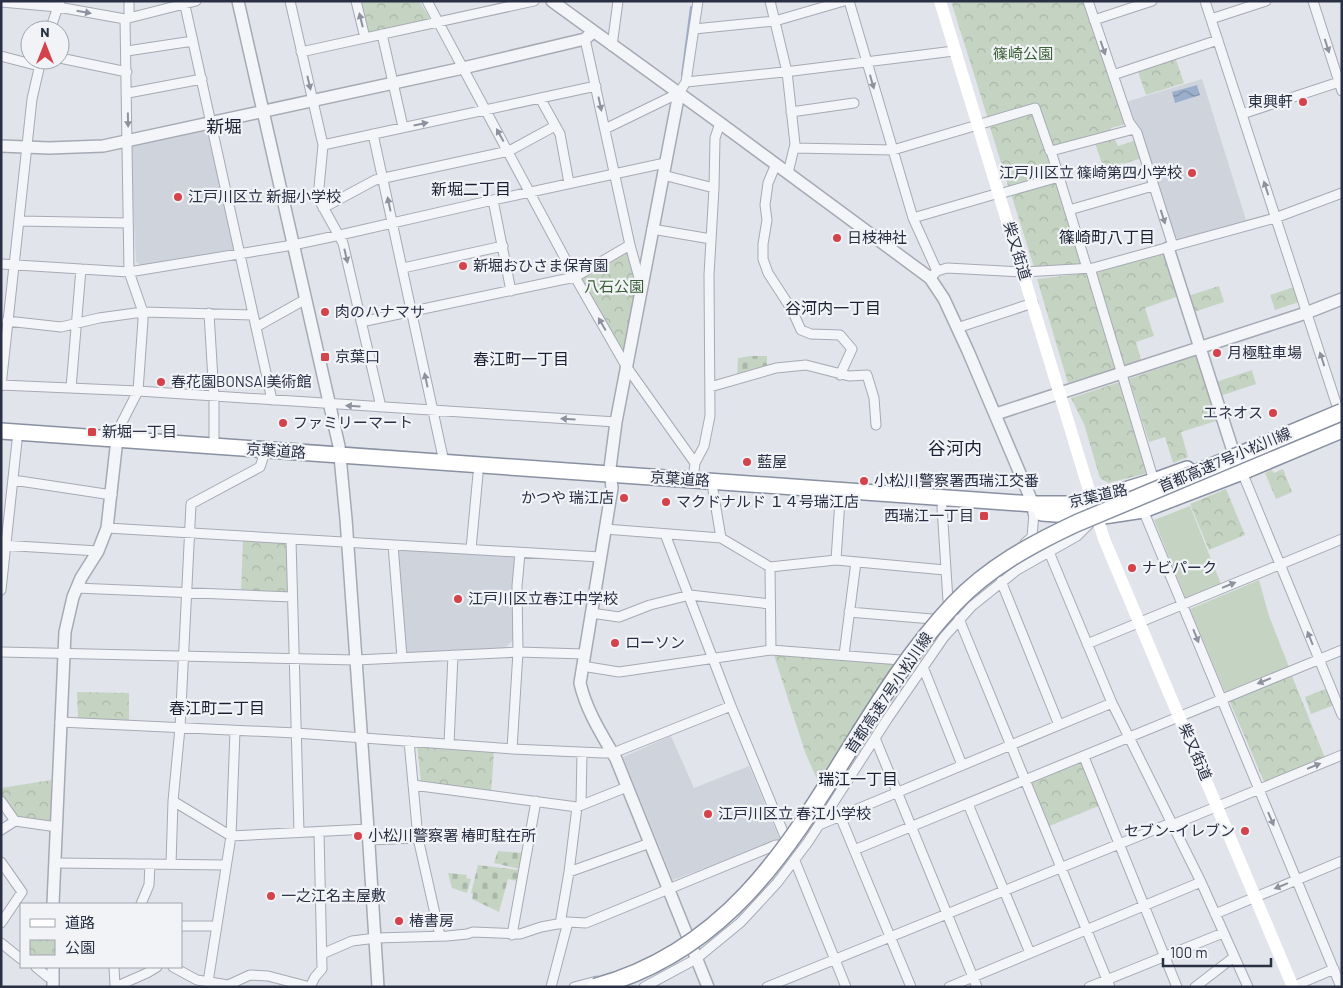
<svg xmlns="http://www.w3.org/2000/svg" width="1343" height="988" viewBox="0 0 1343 988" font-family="Barlow,'Noto Sans JP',sans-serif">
  <defs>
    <pattern id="cemetery-stones" width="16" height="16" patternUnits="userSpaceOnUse" patternTransform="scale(1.25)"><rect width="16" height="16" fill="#c5d4c2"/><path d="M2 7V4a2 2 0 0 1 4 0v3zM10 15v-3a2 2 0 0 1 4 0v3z" fill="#a9b6a8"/></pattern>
    <pattern id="park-crowns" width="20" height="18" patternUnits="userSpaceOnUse" patternTransform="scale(1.25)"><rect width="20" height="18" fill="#c5d4c2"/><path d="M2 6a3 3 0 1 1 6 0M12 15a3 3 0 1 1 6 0" fill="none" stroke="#a9b6a8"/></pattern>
    <pattern id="water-waves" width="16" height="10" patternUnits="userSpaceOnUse" patternTransform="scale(1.25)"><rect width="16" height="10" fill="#9baecc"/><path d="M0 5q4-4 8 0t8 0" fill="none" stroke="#7e8ea7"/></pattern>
  </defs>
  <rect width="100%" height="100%" fill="#e1e4ea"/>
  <path fill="#cfd3dc" d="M1202 79 1246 220 1178 239 1174 237 1126 102Z
    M204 130 207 132 235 245 233 250 142 266 136 262 130 149 136 143Z
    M398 550 512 555 515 559 514 639 504 649 406 653Z
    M671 736 694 788 749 766 780 840 673 880 623 757Z"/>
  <path fill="url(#cemetery-stones)" d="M751 356H767V368L737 377 738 358Z
    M498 851 523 853 520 869 494 863Z
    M478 865 519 870 517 881 508 879 499 912 472 899 473 894 471 893Z
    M448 873 467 875 466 878 471 879 467 893 452 888Z"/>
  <path fill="url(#park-crowns)" d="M359 1H419L431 20 367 33Z
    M951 1H1086L1126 124 1111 128V132L1052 149 1037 105 988 119Z
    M1175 57 1184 83 1146 95 1137 69Z
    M1034 113 1047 155 1056 174 1009 189 990 127Z
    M1114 137 1118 146 1136 140 1142 158 1123 164V163L1103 167 1095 143Z
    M1056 182 1082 260 1081 264 1034 267 1011 194Z
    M627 251 638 285 625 353H621L581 277Z
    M1163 253 1165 255 1179 296 1145 308 1154 336 1136 342 1142 363 1125 367 1096 273Z
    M1087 273 1117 368 1068 383 1037 279Z
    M1219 286 1224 302 1194 312 1188 296Z
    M1294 287 1299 302 1275 310 1270 295Z
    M1198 355 1219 420 1181 432 1188 457 1173 463 1165 437 1149 442 1129 379Z
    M1252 370 1256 384 1220 396 1216 382Z
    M1120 382 1148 473 1108 483 1100 478 1084 424 1071 398Z
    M1283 469 1292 492 1276 499 1265 473 1272 470 1274 473Z
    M1226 489 1245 535 1209 550 1190 504Z
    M243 539 289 541 290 593 241 592Z
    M773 652 898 661 819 784 805 752Z
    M1292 676 1325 758 1265 784 1229 700Z
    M1328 688 1334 705 1311 714 1305 697Z
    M77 692 129 693V723L78 719Z
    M417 745 494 751 491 793 421 782Z
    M1082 761 1101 805 1047 827 1028 783Z
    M51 780V824L16 819 1 794V788Z"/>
  <path fill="#c5d4c2" d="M1190 506 1221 584 1186 599 1154 520Z
    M1259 580 1269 616 1289 667 1225 692 1190 609Z"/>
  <path fill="url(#water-waves)" d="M1197 85 1200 95 1175 103 1172 92Z"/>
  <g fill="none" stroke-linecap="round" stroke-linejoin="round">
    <path stroke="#9baecc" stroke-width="2" d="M682 75 691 7"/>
    <g stroke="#a6aab5" stroke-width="11">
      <path id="minor" d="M129 1V18
        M184 1 272 400
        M290 1 323 145 318 198 343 243 381 407
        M356 1 365 38
        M427 1 575 277 626 366 695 463 693 479
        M770 1 787 72 795 144 788 173
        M849 1 913 218 937 271
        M1088 1 1129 122 1137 133 1173 246
        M1205 1 1337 406
        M1313 1 1342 91
        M1 2 58 7 125 19 196 1
        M1211 19 1266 1
        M1094 20 1152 1
        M694 29 775 21 844 1
        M50 30 60 1
        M382 34 403 127
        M585 39 630 245 641 285
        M612 46 618 1
        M127 51 193 41
        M301 52 534 1
        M1 56 39 66
        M60 58 127 72
        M1113 75 1218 40
        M686 82 793 71 954 51
        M128 93 202 79
        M540 98 560 134 569 183
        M791 112 854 103
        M1242 114 1342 81
        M605 129 679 93 686 82 698 1
        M373 134 444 462
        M323 145 596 86
        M794 148 893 150 1035 108 1050 151H1051L1087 268
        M1051 151 1134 129
        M776 164 768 183 765 205 767 220 763 244V259L768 273 792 310 801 330 811 334 840 335 852 349 840 375
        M663 175 714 188
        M999 194 1059 177
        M493 200 511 291
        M323 208 375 180 509 151 555 126
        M1069 210 1153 186
        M913 218 999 193
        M20 221 128 223
        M652 229 711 239
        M1 264 129 272 293 245 340 235 493 200 665 163
        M403 268 503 246
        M1090 268 1154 481
        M930 278 937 271 947 268 1024 272 1093 268 1275 218 1342 193
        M209 313 214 397V446
        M7 321 61 327 99 318 143 312 253 315
        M361 322 575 277 630 245
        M256 327 306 299
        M957 328 1033 303
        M1 385 138 391 616 422
        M1 386 32 99 41 60
        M710 387 776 368 806 365 849 376 867 375 874 398 876 425
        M71 388 81 269
        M117 439 118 430 138 391 143 320V312L129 272 125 19
        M695 463 704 446 710 416 709 275 714 188 715 138 720 123
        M1242 472 1342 715
        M13 480 112 495
        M713 490 721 538
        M942 507 948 601
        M1143 510 1341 987
        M107 528 600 557
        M605 529 721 538 770 567 771 650
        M665 534 731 706 786 839
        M291 540 299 832
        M1025 543 1032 537 1034 513
        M1 545 98 551
        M393 545 402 657
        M471 549 478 474
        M1049 552 1112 703 1201 882 1248 987
        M836 560 840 500
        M770 567 836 560 945 570
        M1001 581 1059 725
        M76 588 292 597
        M1 590 17 441
        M849 612 932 619
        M591 613 619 617 650 605 690 595 770 604
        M959 619 1110 987
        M1087 644 1342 539
        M1 652 356 660 518 652 584 654
        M844 655 856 562
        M582 666 619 672 771 650 901 660
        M923 667 962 765
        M60 722 296 733 512 749 603 753H613L731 706
        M875 738 977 987
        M409 741 418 838 440 936
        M449 744 453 655
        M512 749 518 652 517 586 520 553
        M1084 757 1177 987
        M413 785 577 807 627 787
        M1 801 15 821 57 827
        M173 801 231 836 368 829
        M968 804 1030 953
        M581 805 582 753
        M840 816 911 987
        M819 825 1112 703
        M1172 825 1342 755
        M1 830 15 821
        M369 840 418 838
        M854 850 1342 650
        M795 861 846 987
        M1 862 22 892 1 923
        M55 863 226 865
        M171 864 173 801 180 728 191 504 260 467 263 458
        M569 872 650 843
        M141 904 149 885 150 864
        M1215 914 1342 861
        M560 924 569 872 577 807
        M181 926H217
        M512 935 536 801
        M1 943 21 959
        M322 954 352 941 376 938 447 936 467 934 473 932 520 934 541 927 568 922 586 923 776 845H782
        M36 967 48 977 53 978
        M114 967 115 986
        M173 967 197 980 228 985 250 975 268 976 310 987
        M208 982 231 836 235 731
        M115 987 147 973 157 967
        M310 987 315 977 322 969 319 832
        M551 987 568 922
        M574 987 597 981
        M644 987 696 959 741 922 777 883 808 842 888 718 944 637 972 606 1017 570 1077 536 1093 520
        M767 987 1171 823
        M949 987 1201 882
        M1089 987 1223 933
        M1195 987 1234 957
        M1292 987 1334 969"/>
    </g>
    <g stroke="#a6aab5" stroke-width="14">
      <path id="tertiary" d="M238 1 339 446 346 519 368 829 378 987
        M552 1 720 123 930 278 944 299 968 351 1033 504 1034 513
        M679 93 616 422 610 468 612 488 580 683C586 710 602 735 616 759L708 987
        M1 146 49 148 103 146 463 68 585 39 593 32
        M1168 248 1233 451
        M996 414 1306 313 1342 299
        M53 904 65 632 73 597 81 578 98 551 107 528 117 439
        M53 967V987"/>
    </g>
    <g stroke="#8890a2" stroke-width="18">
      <path id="trunk" d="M1 431 1033 504H1068L1092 500 1154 481 1187 469
        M1042 513 1097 517 1143 510 1242 472 1342 430"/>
    </g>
    <use href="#minor" stroke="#f4f5f8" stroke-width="9"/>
    <use href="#tertiary" stroke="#f4f5f8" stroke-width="11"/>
    <path stroke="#fff" stroke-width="12" d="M940 1 1092 500
      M1097 517 1104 539 1293 987"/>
    <use href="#trunk" stroke="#fff" stroke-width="15"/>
    <g stroke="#8890a2" stroke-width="19" stroke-linecap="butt">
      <path id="motorway-bridge" d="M595 987C791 933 830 735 954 604 989 567 1032 544 1077 523L1342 412"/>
    </g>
    <use href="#motorway-bridge" stroke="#fff" stroke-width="16"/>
  </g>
  <defs><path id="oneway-solid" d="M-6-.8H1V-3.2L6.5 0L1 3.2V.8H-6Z" transform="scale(1.25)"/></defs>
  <g fill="#8e929e">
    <use href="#oneway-solid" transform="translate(84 12) rotate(10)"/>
    <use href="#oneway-solid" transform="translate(361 20) rotate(-104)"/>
    <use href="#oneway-solid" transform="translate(1327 46) rotate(72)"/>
    <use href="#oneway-solid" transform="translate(1103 48) rotate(71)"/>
    <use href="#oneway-solid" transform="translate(872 82) rotate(74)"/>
    <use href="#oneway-solid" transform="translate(309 83) rotate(77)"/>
    <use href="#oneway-solid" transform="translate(600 104) rotate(78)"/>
    <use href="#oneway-solid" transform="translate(128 120) rotate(89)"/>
    <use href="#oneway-solid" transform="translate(421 124) rotate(-12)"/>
    <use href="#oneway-solid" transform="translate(500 135) rotate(-119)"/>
    <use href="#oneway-solid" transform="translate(1266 188) rotate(-108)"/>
    <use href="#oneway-solid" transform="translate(389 204) rotate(-102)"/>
    <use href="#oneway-solid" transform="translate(1163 217) rotate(72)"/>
    <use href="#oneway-solid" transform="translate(346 256) rotate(77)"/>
    <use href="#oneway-solid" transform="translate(602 324) rotate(-120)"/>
    <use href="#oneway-solid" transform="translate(1322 359) rotate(-108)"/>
    <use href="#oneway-solid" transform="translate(426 380) rotate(-102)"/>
    <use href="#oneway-solid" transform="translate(353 406) rotate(-176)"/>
    <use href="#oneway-solid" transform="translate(568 419) rotate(-177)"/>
    <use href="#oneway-solid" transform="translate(1229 585) rotate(-22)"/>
    <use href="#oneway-solid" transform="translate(1196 636) rotate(68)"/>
    <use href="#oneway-solid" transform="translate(1310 638) rotate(-112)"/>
    <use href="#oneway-solid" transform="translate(1264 681) rotate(158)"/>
    <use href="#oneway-solid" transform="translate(1314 766) rotate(-22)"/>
    <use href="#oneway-solid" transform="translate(1271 819) rotate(67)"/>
    <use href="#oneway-solid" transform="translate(1281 886) rotate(158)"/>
  </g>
  <g fill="#d4424b" stroke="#f1f3f7" stroke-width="2">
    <circle cx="1303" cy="102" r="5"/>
    <circle cx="1192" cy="173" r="5"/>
    <circle cx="178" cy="197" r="5"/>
    <circle cx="837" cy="238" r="5"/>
    <circle cx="463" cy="266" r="5"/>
    <circle cx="325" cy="312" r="5"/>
    <circle cx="1217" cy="353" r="5"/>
    <rect x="320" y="352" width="10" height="10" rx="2.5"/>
    <circle cx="161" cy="382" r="5"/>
    <circle cx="1273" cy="413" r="5"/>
    <circle cx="283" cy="423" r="5"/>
    <rect x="87" y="427" width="10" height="10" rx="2.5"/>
    <circle cx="747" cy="462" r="5"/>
    <circle cx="864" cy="481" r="5"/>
    <circle cx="624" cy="498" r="5"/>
    <circle cx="666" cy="502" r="5"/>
    <rect x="979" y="511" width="10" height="10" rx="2.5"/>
    <circle cx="1132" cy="568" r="5"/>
    <circle cx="458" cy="599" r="5"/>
    <circle cx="615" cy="643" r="5"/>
    <circle cx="708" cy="814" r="5"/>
    <circle cx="1245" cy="831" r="5"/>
    <circle cx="358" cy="836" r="5"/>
    <circle cx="271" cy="896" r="5"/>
    <circle cx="399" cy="921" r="5"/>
  </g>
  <g text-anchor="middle" stroke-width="4.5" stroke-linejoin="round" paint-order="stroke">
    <g font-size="15" fill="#395f35" stroke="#f1f3f7">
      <text x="1023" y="59">篠崎公園</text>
      <text x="614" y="292">八石公園</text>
    </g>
    <g font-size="15" fill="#293043" stroke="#f1f3f7" text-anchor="start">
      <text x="1293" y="107" text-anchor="end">東興軒</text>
      <text x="1182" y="178" text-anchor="end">江戸川区立 篠崎第四小学校</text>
      <text x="188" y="202">江戸川区立 新掘小学校</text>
      <text x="847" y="243">日枝神社</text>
      <text x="473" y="271">新堀おひさま保育園</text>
      <text x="335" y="317">肉のハナマサ</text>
      <text x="1227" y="358">月極駐車場</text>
      <text x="335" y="362">京葉口</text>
      <text x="171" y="387">春花園BONSAI美術館</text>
      <text x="1263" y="418" text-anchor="end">エネオス</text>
      <text x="293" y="428">ファミリーマート</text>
      <text x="102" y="437">新堀一丁目</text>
      <text x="757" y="467">藍屋</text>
      <text x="874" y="486">小松川警察署西瑞江交番</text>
      <text x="614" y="503" text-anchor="end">かつや 瑞江店</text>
      <text x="676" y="507">マクドナルド １４号瑞江店</text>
      <text x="974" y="521" text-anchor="end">西瑞江一丁目</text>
      <text x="1142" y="573">ナビパーク</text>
      <text x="468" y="604">江戸川区立春江中学校</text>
      <text x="625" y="648">ローソン</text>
      <text x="718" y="819">江戸川区立 春江小学校</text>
      <text x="1235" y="836" text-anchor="end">セブン-イレブン</text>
      <text x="368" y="841">小松川警察署 椿町駐在所</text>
      <text x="281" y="901">一之江名主屋敷</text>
      <text x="409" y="926">椿書房</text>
    </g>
    <g font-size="15" fill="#293043" stroke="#f1f3f7">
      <text transform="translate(1017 251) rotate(73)" y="5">柴又街道</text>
      <text transform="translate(276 451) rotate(4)" y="5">京葉道路</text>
      <text transform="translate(1225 460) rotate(-23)" y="5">首都高速7号小松川線</text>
      <text transform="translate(680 479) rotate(4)" y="5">京葉道路</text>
      <text transform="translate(1098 496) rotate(-13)" y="5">京葉道路</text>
      <text transform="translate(889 693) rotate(-56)" y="5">首都高速7号小松川線</text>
      <text transform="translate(1195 752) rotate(67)" y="5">柴又街道</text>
    </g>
    <g font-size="16" fill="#1b2133" stroke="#f1f3f7">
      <text x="471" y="195">新堀二丁目</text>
      <text x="1107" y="243">篠崎町八丁目</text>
      <text x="833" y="314">谷河内一丁目</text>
      <text x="521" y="365">春江町一丁目</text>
      <text x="217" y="714">春江町二丁目</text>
      <text x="858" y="785">瑞江一丁目</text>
    </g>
    <g font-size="18" fill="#1b2133" stroke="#f1f3f7">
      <text x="224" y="133">新堀</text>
      <text x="955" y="455">谷河内</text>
    </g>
  </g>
  <rect width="1343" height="988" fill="none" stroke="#293043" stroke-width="5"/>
  <rect x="20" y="903" width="162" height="65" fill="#f1f3f7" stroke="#a1a5af"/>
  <rect x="30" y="919" width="25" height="8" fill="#ffffff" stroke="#a1a5af"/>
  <text x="65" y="928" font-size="15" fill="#293043">道路</text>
  <rect x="30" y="940" width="25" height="15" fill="url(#park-crowns)" stroke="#a1a5af"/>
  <text x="65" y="953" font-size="15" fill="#293043">公園</text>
  <g transform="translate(45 45)"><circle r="24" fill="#f1f3f7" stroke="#a1a5af"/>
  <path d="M0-4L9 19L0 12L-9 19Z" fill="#d4424b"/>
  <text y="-8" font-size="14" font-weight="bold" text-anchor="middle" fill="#293043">N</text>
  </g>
  <path d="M1163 958v8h108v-8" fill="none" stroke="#293043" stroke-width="2.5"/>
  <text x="1170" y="958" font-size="15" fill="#293043" stroke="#f1f3f7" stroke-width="4" paint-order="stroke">100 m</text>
</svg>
